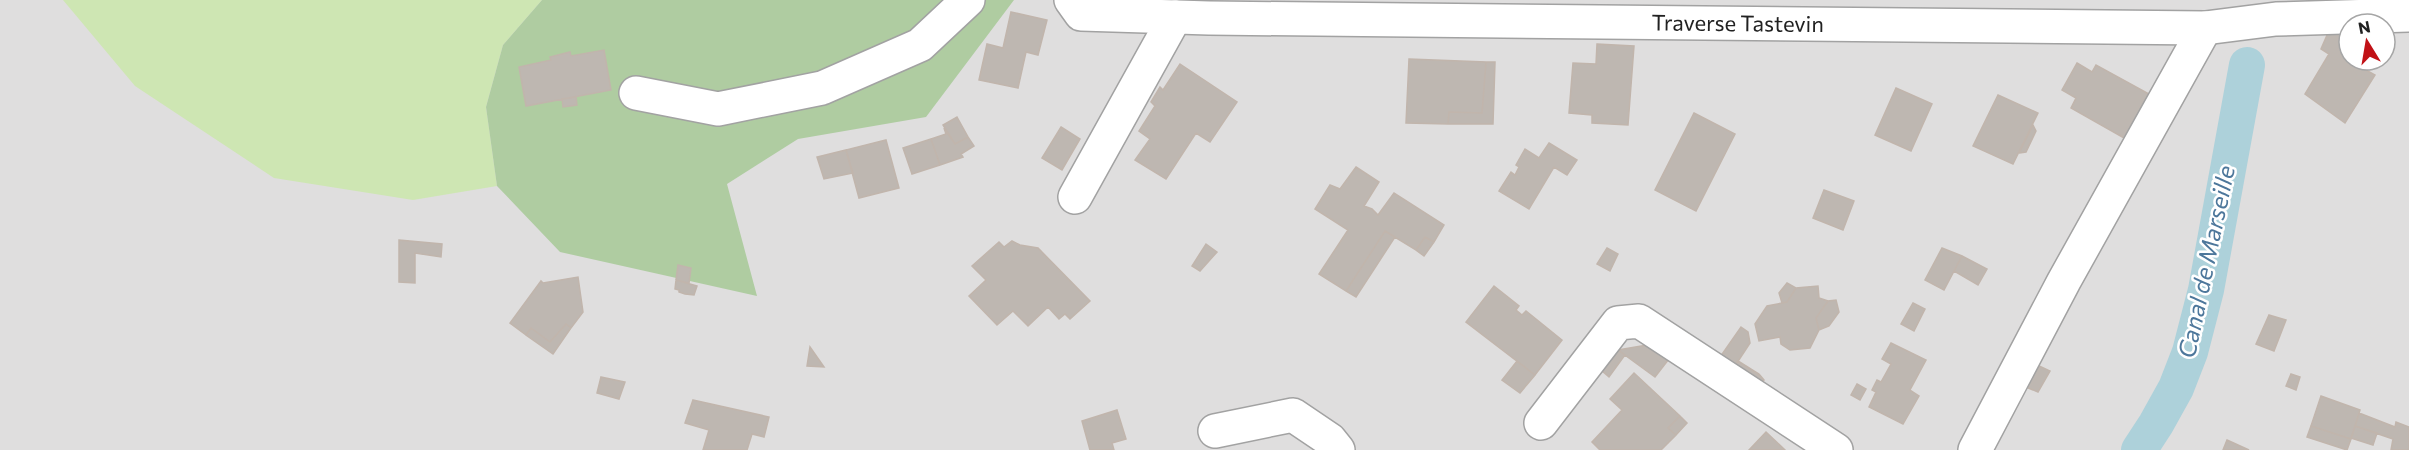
<svg xmlns="http://www.w3.org/2000/svg" width="2409" height="450" viewBox="0 0 2409 450" font-family="Commissioner,sans-serif">
  <rect width="100%" height="100%" fill="#f1eee9"/>
  <path fill="#dfdede" fill-rule="evenodd" d="M0 0H2409V450H0ZM2349 24H2385V60H2349Z"/>
  <path fill="#cee6b3" d="M63 0H542L503 45 486 107 497 186 413 200 274 178 135 86Z"/>
  <path fill="#afcca1" d="M542 0H1014L926 117 798 139 727 184 757 296 560 252 497 186 486 107 503 45Z"/>
  <g fill="none" stroke-linecap="round" stroke-linejoin="round">
    <path stroke="#add1da" stroke-width="36" d="M2139 450 2156 424 2176 388 2190 352 2206 290 2247 65"/>
  </g>
  <path fill="#beb7b1" stroke="#c1b5ac" stroke-width="1.5" d="M1011 12 1047 20 1038 55 1026 52 1018 88 979 80 987 44 1003 48Z
    M2349 25V60H2369L2364 69 2375 75 2345 123 2305 94 2329 54 2321 49 2331 26Z
    M1597 44 1634 46 1628 125 1592 123V115L1569 113 1573 63 1596 64Z
    M604 50 611 90 526 106 519 67 551 60 550 57 570 52 571 56Z
    M1409 59 1486 62 1482 113 1449 112 1448 124 1406 123Z
    M1486 62H1495L1493 124H1448L1449 112 1482 113Z
    M2077 63 2092 72 2096 65 2149 94 2124 138 2071 108 2076 98 2062 90Z
    M1180 64 1237 102 1210 142 1196 133 1166 179 1135 160 1150 139 1139 131 1155 106 1151 102 1160 87 1163 90Z
    M1896 88 1932 104 1911 151 1875 135Z
    M1998 95 2038 113 2013 164 1973 146Z
    M576 97 577 105 563 107 562 99Z
    M1694 113 1735 134 1696 211 1655 190Z
    M957 117 968 137 955 144 943 125Z
    M2033 125 2036 131 2026 152 2019 153Z
    M1061 127 1080 139 1062 170 1042 158Z
    M944 128 955 144 968 137 974 146 961 154 963 157 940 165 931 139 946 134Z
    M931 139 940 165 912 174 903 148Z
    M886 140 899 188 859 198 846 150Z
    M1549 143 1577 160 1567 175 1554 167 1529 209 1499 191 1511 172 1515 175 1519 167 1516 165 1525 149 1539 158Z
    M846 150 853 173 824 179 817 157Z
    M1356 167 1379 182 1364 206 1372 209 1378 215 1394 193 1444 225 1434 242 1425 237 1416 250 1385 231 1346 291 1319 274 1348 230 1315 209 1330 185 1340 189Z
    M1824 190 1854 201 1843 230 1813 218Z
    M1385 231 1395 237 1356 297 1346 291Z
    M1425 237 1434 242 1424 256 1416 250Z
    M399 240 442 244 441 257 415 253V283L399 282Z
    M1012 241 1020 245 1038 248 1090 301 1070 319 1065 314 1059 319 1048 307 1028 326 1013 311 997 325 969 296 986 280 972 266 999 242 1004 247Z
    M1206 244 1217 252 1200 271 1192 266Z
    M1607 248 1618 254 1610 271 1597 264Z
    M1942 248 1962 256 1944 290 1925 280Z
    M1962 256 1987 269 1978 285 1954 271Z
    M678 265 691 268 689 283 676 280Z
    M578 277 583 312 571 328 566 324 550 342 531 328 526 335 510 323 541 281 543 283Z
    M676 280 697 286 694 295 685 294 679 292V290L675 289Z
    M1787 283 1796 288 1787 302 1782 303 1779 293Z
    M1494 286 1519 306 1516 310 1522 315 1526 311 1562 340 1535 375 1466 322Z
    M1818 286 1819 298 1828 301 1816 318 1819 330 1810 348 1790 350 1781 344 1780 337 1759 341 1755 324 1767 306 1787 302 1796 288Z
    M1836 300 1839 312 1829 326 1819 330 1816 318 1828 301Z
    M1913 303 1925 309 1914 331 1901 324Z
    M2269 315 2286 320 2274 351 2256 344Z
    M566 324 571 328 553 354 526 335 531 328 550 342Z
    M1741 327 1748 332 1750 343 1733 369 1718 360Z
    M1891 343 1926 360 1910 390 1919 396 1903 424 1869 407 1876 392 1872 390 1877 380 1881 382 1891 364 1882 359Z
    M1647 345 1669 359 1655 377 1618 350Z
    M810 347 824 367 807 366Z
    M1618 350 1625 355 1609 377 1602 371Z
    M1517 361 1535 375 1520 393 1502 380Z
    M1738 361 1759 374 1764 380 1760 385 1733 369Z
    M2037 365 2050 371 2038 392 2026 387Z
    M1634 373 1680 416 1668 428 1676 435 1661 450H1600L1592 442 1622 410 1610 399Z
    M2291 374 2300 377 2296 390 2286 386Z
    M601 377 625 382 619 399 597 393Z
    M1857 384 1866 389 1860 400 1851 395Z
    M2321 396 2360 410 2351 439 2311 426Z
    M693 400 769 417 764 437 752 434 747 450H703L709 430 685 423Z
    M1117 410 1126 439 1112 443 1114 450H1090L1082 421Z
    M2359 413 2395 427 2396 422 2409 427V450H2391L2393 439 2355 426Z
    M1680 416 1687 423 1676 435 1668 428Z
    M2311 426 2351 439 2347 450 2307 437Z
    M2355 426 2377 433 2373 445 2351 438Z
    M1766 432 1785 450H1749Z
    M2227 440 2249 450H2223Z"/>
  <g fill="none" stroke-linecap="round" stroke-linejoin="round">
    <g stroke="#a2a2a2" stroke-width="36">
      <g id="street">
        <path id="s1" d="M1071 0 1081 14 1209 18 2205 28 2276 19 2409 15"/>
        <path d="M636 93 718 109 822 88 920 45 968 0"/>
        <path d="M1075 197 1175 17"/>
        <path d="M1541 423 1618 323 1639 321 1836 450"/>
        <path d="M1215 431 1293 415 1330 440 1338 450"/>
        <path d="M1975 450 2064 281 2205 28"/>
      </g>
    </g>
    <use href="#street" stroke="#fff" stroke-width="33"/>
  </g>
  <g text-anchor="middle" stroke-width="5" stroke-linejoin="round" paint-order="stroke">
    <g font-size="22" fill="#212121" stroke="#fff">
      <text dy="8" stroke="none"><textPath href="#s1" startOffset="674">Traverse Tastevin</textPath></text>
    </g>
    <g font-size="24" font-style="italic" fill="#4d779b" stroke="#fff">
      <text transform="translate(2207 262) rotate(-78)" y="8">Canal de Marseille</text>
    </g>
  </g>
  <g transform="translate(2367 42) rotate(349)"><circle r="28" fill="#ffffff" stroke="#a6a6a6" stroke-width="1.5"/>
  <path d="M0-4.5L10 22L0 15L-10 22Z" fill="#c11116"/>
  <text y="-9" font-size="16" font-weight="bold" text-anchor="middle" fill="#212121">N</text>
  </g>
</svg>
